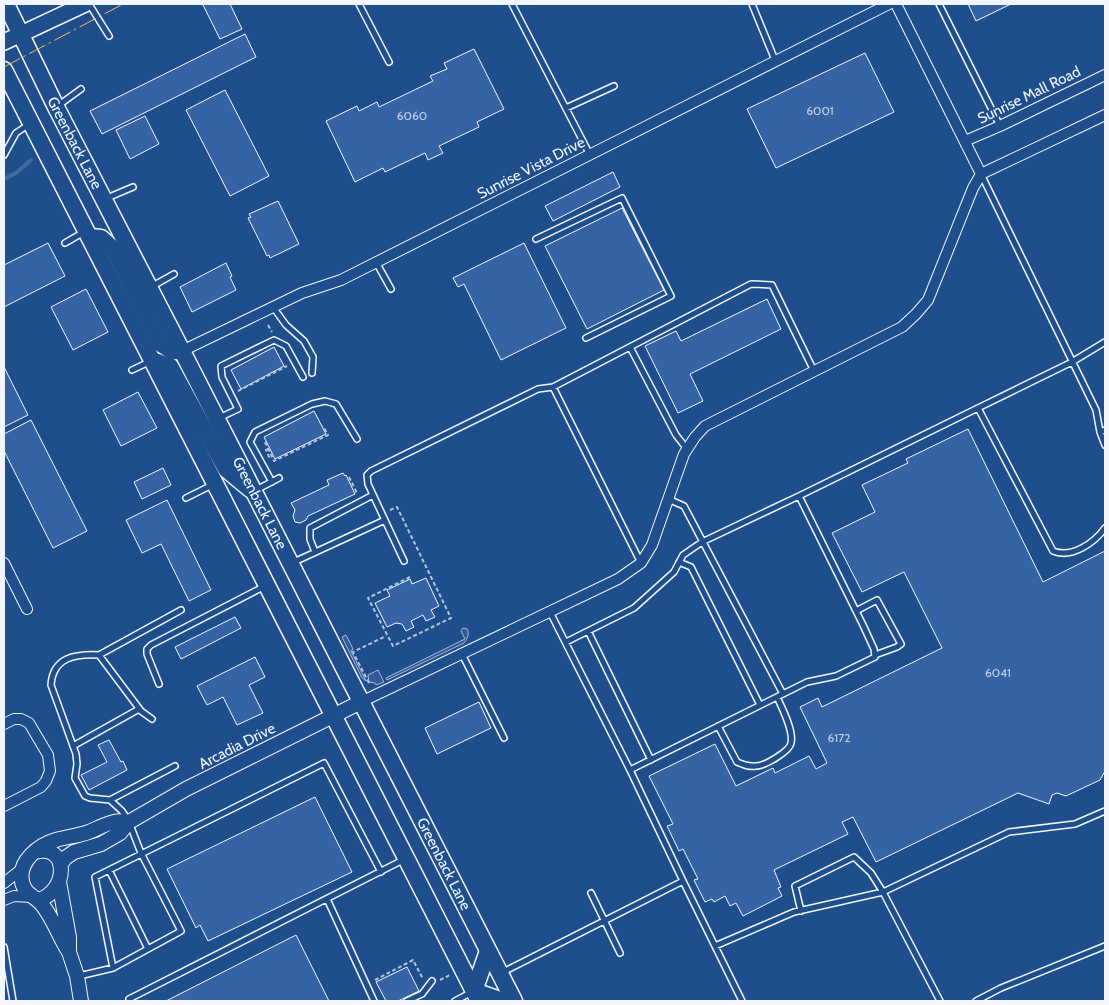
<svg xmlns="http://www.w3.org/2000/svg" width="1109" height="1005" viewBox="0 0 1109 1005" font-family="Cabin,sans-serif">
  <rect width="100%" height="100%" fill="#1f4e8c"/>
  <path fill="#305b95" stroke="#a8bbd7" d="M463 628 467 629C470 634 467 639 464 643L387 680 386 678 465 639 461 631Z
    M346 635 353 649 351 651 366 681 362 678 342 637Z
    M378 670 384 682 376 685 375 683 369 682 368 675Z"/>
  <g fill="none" stroke-linecap="round" stroke-linejoin="round">
    <path stroke="#446ba0" stroke-width="4" d="M4 179 16 173 31 160"/>
  </g>
  <path fill="#3563a3" stroke="#f2f6ff" d="M206 4H230L242 29 220 39 203 5Z
    M968 4H1011L976 21Z
    M245 34 256 57 102 134 90 111Z
    M474 49 504 109 477 122 479 127 439 146 443 153 428 160 425 153 385 172 383 168 355 182 326 121 357 106 359 111 377 102 379 107 433 81 430 76 447 69 444 63Z
    M865 53 894 112 776 168 747 109Z
    M225 90 269 176 230 196 186 110Z
    M145 116 159 144 130 159 116 130Z
    M613 172 620 187 553 221 545 206Z
    M278 201 299 244 270 258 269 255 267 256 248 218 251 217 249 214Z
    M622 208 664 290 587 329 545 246Z
    M48 243 65 276 4 307V265Z
    M524 243 566 328 501 360 464 284 458 287 453 278Z
    M226 263 232 276 230 277 236 290 192 312 180 287Z
    M86 289 108 332 73 350 51 307Z
    M767 299 781 329 690 374 703 401 678 413 645 346 676 331 681 341Z
    M274 347 284 366 241 389 231 370Z
    M4 367 28 415 4 427Z
    M138 392 157 428 121 446 103 410Z
    M314 411 326 434 275 459 264 437Z
    M31 420 87 531 53 548 4 451V434Z
    M968 429 1043 582 1105 551V771L1100 780 1066 796 1057 793 1052 795 1049 804 1018 793 876 862 853 817 842 822 848 834 774 870 781 887 778 888 782 896 743 916 736 903 730 906 725 896 714 902 712 899 705 902 694 880 698 879 683 849 679 851 667 826 673 824 649 776 715 744 736 786 773 768 775 773 809 756 816 769 827 763 800 707 818 698 822 707 942 648 904 572 862 592 832 533 875 512 862 485 908 463 906 459Z
    M163 468 171 485 142 499 134 482Z
    M343 473 345 476 346 475 355 494 308 516 306 520 300 523 295 522 293 516 295 510 291 503 329 485 327 480Z
    M167 500 211 590 189 601 161 544 142 553 126 520Z
    M426 578 439 606 431 610 435 617 426 621 423 615 411 621 414 627 406 631 402 624 396 623 387 627 375 603 390 596 387 590 410 579 412 584Z
    M235 617 241 628 181 659 175 647Z
    M255 657 265 677 249 685 263 713 237 725 223 697 207 705 197 686Z
    M479 702 491 728 437 754 425 728Z
    M109 740 121 762 123 761 127 770 89 790 81 775 107 762 98 745Z
    M315 797 352 872 208 941 200 925 196 928 167 869Z
    M296 935 329 1001H166Z
    M407 967 419 991 398 1001H386L376 982Z"/>
  <g fill="none" stroke-linecap="round" stroke-linejoin="round">
    <g stroke="#f2f6ff" stroke-width="8">
      <path id="service" d="M89 4 109 36
        M359 4 389 62
        M512 4 590 155
        M752 4 775 60
        M939 4 1000 126
        M59 105 81 89
        M566 108 614 86
        M4 155 16 133 28 125
        M981 174 1096 410 1100 432
        M107 198 133 187
        M536 239 622 198 671 296 586 338
        M65 243 84 232
        M376 262 391 289
        M151 287 174 274
        M273 307 286 325 304 341 313 357 312 373
        M630 347 676 435 687 449
        M132 370 149 362
        M553 387 641 563
        M978 408 1072 362 1105 342
        M219 418 238 409 222 377 221 366 274 340 286 346 303 377
        M1105 430 1100 432 1105 445
        M272 482 250 442 255 432 312 404 325 401 336 404 357 439
        M256 490 279 478
        M186 498 212 485
        M668 499 684 506 783 694
        M315 552 310 539V528L373 495
        M404 561 368 484 367 475 371 471 538 389 553 387 751 284 772 285 814 371
        M294 562 385 520
        M679 562 691 567 760 705
        M856 611 877 600 901 644 897 647 875 655
        M550 612 630 770 683 881 742 1001
        M588 631 651 760
        M566 642 634 608 674 572 683 555 702 542 799 496
        M462 654 504 738
        M99 655 181 610
        M159 684 147 654V649L151 645 265 586
        M152 719 141 711 99 655C75 654 53 657 51 685L76 754 77 764 75 778 85 796 90 798 110 800 122 811 129 822 141 853 181 931 113 968 95 877 324 763 381 872
        M718 726 737 762C744 765 749 767 756 766 765 766 790 751 791 743 794 731 782 708 777 697
        M73 746 139 709
        M630 770 807 682 836 676 875 657 874 649 863 625 799 496 978 408 1053 551C1072 559 1095 542 1105 528
        M110 800 175 766
        M109 870 148 949
        M591 893 620 953
        M327 899 374 1001
        M801 911 795 886 854 857 871 873 883 892 940 1001
        M715 946 794 912 883 892 1009 832 1075 824 1105 811
        M4 947 13 1001
        M503 972 683 881
        M79 976 113 968
        M129 999 403 860
        M407 1001 422 994 432 981
        M455 1001 472 992
        M976 1001 1001 988 1105 946"/>
    </g>
    <g stroke="#f2f6ff" stroke-width="12">
      <path id="minor" d="M896 4 981 174
        M965 141 1000 126 1105 75
        M182 351 302 293 341 280 889 4
        M4 563 27 609
        M361 702 618 579 641 563 652 545 684 454 695 437 705 426 902 327 916 314 928 300 973 188 981 174 1105 115
        M4 724 14 719H21L29 723 48 755 50 771 46 781 41 787 4 806
        M4 883 23 868
        M4 900 14 896 31 897"/>
    </g>
    <g stroke="#f2f6ff" stroke-width="16">
      <path id="tertiary" d="M35 852C69 842 69 892 38 900
        M61 864 65 858 74 852 101 844 120 833 129 822 186 789 361 702
        M59 882 69 937V952L77 976 81 1001
        M69 952C59 937 54 920 43 906 36 896 24 895 22 881 18 861 39 845 56 840 66 837 76 836 86 833 95 830 104 824 114 822 118 820 124 822 129 822"/>
    </g>
    <g stroke="#f2f6ff" stroke-width="18">
      <path id="secondary" d="M4 42 85 4"/>
    </g>
    <g stroke="#f2f6ff" stroke-width="19">
      <g id="primary">
        <path id="s1" d="M6 4 56 107 182 351 514 1001"/>
        <path d="M4 70 479 1001"/>
        <path d="M90 237 101 238 113 249 161 344 172 351H182"/>
        <path d="M152 360 170 366 226 469 250 489"/>
        <path d="M474 991 488 951"/>
        <path d="M474 991 503 1001"/>
      </g>
    </g>
    <path stroke="#b3c4dc" stroke-width="2" stroke-dasharray="4 2.5" stroke-linecap="butt" d="M268 325 272 332
      M238 391 287 366
      M265 442 274 461 328 435 323 426
      M268 449 266 450 270 459
      M349 477 357 493
      M390 510 397 507 451 618 393 646 368 598 410 577
      M369 683 353 652 386 636
      M375 980 413 960 423 979
      M440 980 450 975"/>
    <use href="#service" stroke="#1f4e8c" stroke-width="5"/>
    <use href="#minor" stroke="#1f4e8c" stroke-width="10"/>
    <use href="#tertiary" stroke="#1f4e8c" stroke-width="14"/>
    <use href="#secondary" stroke="#1f4e8c" stroke-width="15"/>
    <use href="#primary" stroke="#1f4e8c" stroke-width="16"/>
    <path stroke="#ffb74d" stroke-width="1" stroke-dasharray="18 4 2.5 4" stroke-linecap="butt" d="M4 67 123 4"/>
  </g>
  <g text-anchor="middle" stroke-width="4" stroke-linejoin="round" paint-order="stroke">
    <g font-size="12" fill="#c3d1e8">
      <text x="820" y="115">6001</text>
      <text x="412" y="120">6060</text>
      <text x="998" y="677">6041</text>
      <text x="839" y="742">6172</text>
    </g>
    <g font-size="15" fill="#f2f6ff" stroke="#1f4e8c">
      <text transform="translate(1029 95) rotate(-26)" y="5">Sunrise Mall Road</text>
      <text dy="5" stroke="none"><textPath href="#s1" startOffset="155">Greenback Lane</textPath></text>
      <text transform="translate(531 168) rotate(-27)" y="5">Sunrise Vista Drive</text>
      <text dy="5" stroke="none"><textPath href="#s1" startOffset="560">Greenback Lane</textPath></text>
      <text transform="translate(237 746) rotate(-27)" y="5">Arcadia Drive</text>
      <text dy="5" stroke="none"><textPath href="#s1" startOffset="965">Greenback Lane</textPath></text>
    </g>
  </g>
  <rect width="1109" height="1005" fill="none" stroke="#f2f6ff" stroke-width="10"/>
</svg>
